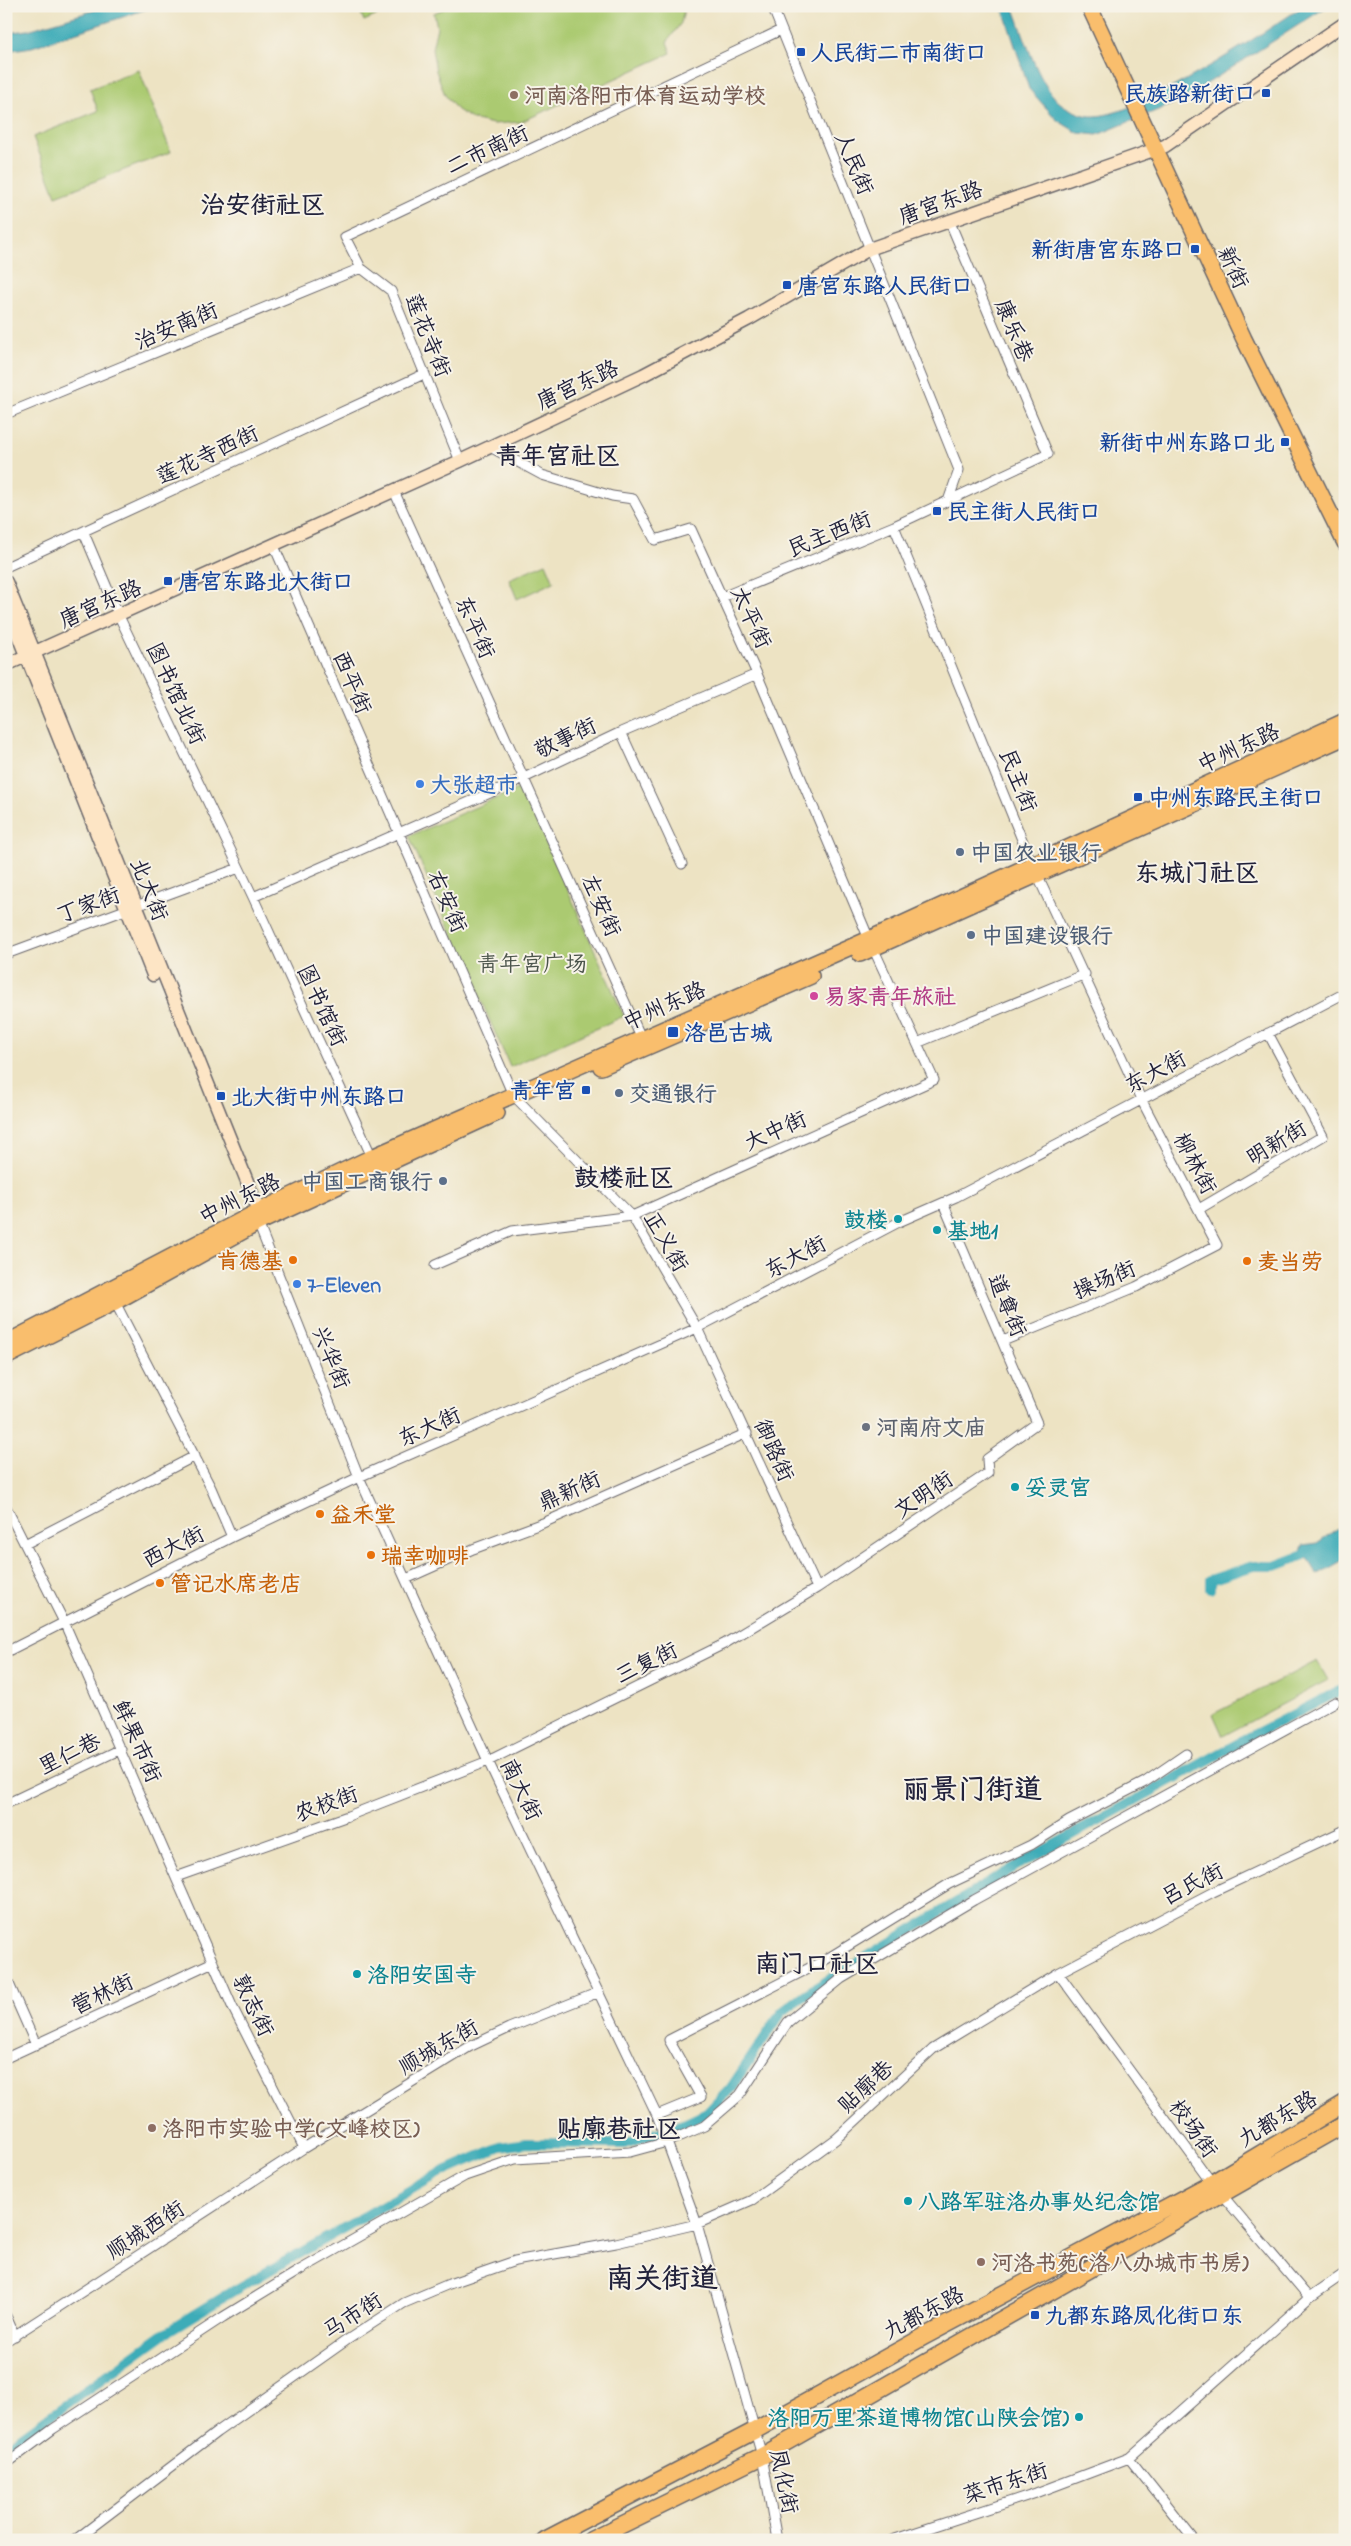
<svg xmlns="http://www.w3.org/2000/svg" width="1351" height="2546" viewBox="0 0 1351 2546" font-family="'Indie Flower','LXGW WenKai TC',sans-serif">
  <rect width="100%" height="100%" fill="#f7f3e8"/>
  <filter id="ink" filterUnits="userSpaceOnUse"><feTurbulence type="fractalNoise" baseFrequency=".02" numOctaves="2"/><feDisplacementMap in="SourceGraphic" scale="10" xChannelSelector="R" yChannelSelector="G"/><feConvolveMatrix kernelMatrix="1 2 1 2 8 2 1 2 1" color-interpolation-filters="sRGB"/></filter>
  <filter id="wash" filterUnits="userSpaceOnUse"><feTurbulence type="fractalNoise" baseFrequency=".0096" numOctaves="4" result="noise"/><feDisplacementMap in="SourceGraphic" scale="20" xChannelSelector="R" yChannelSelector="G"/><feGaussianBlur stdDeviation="1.12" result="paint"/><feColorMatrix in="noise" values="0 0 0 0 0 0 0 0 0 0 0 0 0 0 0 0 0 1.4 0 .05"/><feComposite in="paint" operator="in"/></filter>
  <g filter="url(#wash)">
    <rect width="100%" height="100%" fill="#ede3c3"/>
    <path fill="#abca71" stroke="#667656" d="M358 6H398L364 21Z
      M450 6H685L681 23 667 42 671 53 521 122 493 124 472 119 457 110 445 95 436 71 432 49 437 27 434 13Z
      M139 70 171 152 56 196 33 137 98 111 90 89Z
      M546 563 554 582 517 599 509 579Z
      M522 787 624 1016 510 1067 409 836Z
      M1317 1661 1328 1680 1223 1736 1213 1714Z"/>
    <path fill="#3cacb8" stroke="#2f677a" d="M109 6H156L32 47 6 51V33L28 30Z
      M1002 6H1013C1024 34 1037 82 1059 102 1066 108 1080 115 1090 116 1138 119 1260 34 1304 6H1328L1180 101 1097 135 1078 133 1057 120 1029 89Z
      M1345 1523V1559L1317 1575 1311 1562 1301 1552 1303 1545 1317 1543Z"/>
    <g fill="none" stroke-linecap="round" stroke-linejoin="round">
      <path stroke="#3cacb8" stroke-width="10" d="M1210 1589V1580L1253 1566H1275L1304 1555
        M6 2448 168 2331 235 2290 440 2173 500 2147 527 2143 624 2144 686 2123 707 2113 730 2089 782 2012 807 1993 1023 1862 1259 1732 1345 1688"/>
    </g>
  </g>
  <g filter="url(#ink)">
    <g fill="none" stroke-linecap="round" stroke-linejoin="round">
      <g stroke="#69666b" stroke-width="11">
        <path id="street" d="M772 6 959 470 948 501
          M6 414 361 268
          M460 461 391 291 361 268 345 237 781 30
          M394 491 643 1042
          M894 526 1032 864 1141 1099 1217 1245 1136 1287 1003 1341
          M84 533 119 616 253 897 372 1157
          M274 546 513 1095 632 1216 697 1328 817 1588
          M6 567 424 374
          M722 597 894 526 1048 454 949 220
          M621 732 682 864
          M253 897 524 778 621 732 757 674
          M6 954 239 868
          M917 1043 1085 974
          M1199 1209 1323 1136 1268 1033
          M258 1223 359 1477 488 1761 657 2115 697 2224 762 2456 777 2540
          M435 1265 512 1231 632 1216 934 1080 869 939 757 674 691 529 655 540 633 499 612 496 542 475 490 447
          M115 1302 211 1488 232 1537
          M6 1507 64 1622 232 2006 304 2148
          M25 1544 195 1456
          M406 1579 473 1549 543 1523 747 1433
          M6 1652 232 1537 359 1477 697 1328 899 1222 956 1197 1345 993
          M6 1804 121 1749
          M176 1877 348 1816 488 1761 724 1644 817 1588 988 1473 987 1459 1037 1423 943 1203
          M1058 1973 1212 2183 1309 2298
          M6 1977 36 2045
          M6 2058 213 1962
          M657 2115 701 2097 669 2040 825 1960 949 1884 1031 1845 1069 1821 1145 1782 1186 1754
          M6 2316 15 2336
          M6 2341 304 2148 469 2047 509 2028 599 1992
          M1129 2458 1194 2540
          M6 2464 53 2429 223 2317 300 2270 465 2176 515 2159 630 2152 667 2142 704 2126 740 2095 788 2022 841 1979 974 1900 1335 1702
          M75 2540 217 2432 347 2340 404 2303 449 2284 515 2261 616 2243 697 2224 752 2200 836 2139 933 2049 1058 1973 1213 1892 1345 1830
          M892 2540 1036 2493 1129 2458 1309 2298 1345 2273"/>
      </g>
      <g stroke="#69666b" stroke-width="15">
        <path id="secondary" d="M6 582 259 1211
          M6 605 153 975
          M6 665 460 461 643 375 749 319 869 249 1165 146 1345 23"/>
      </g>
      <g stroke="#69666b" stroke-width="18">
        <path id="primary" d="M1089 6 1244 339 1345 543
          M860 954 1345 737
          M601 1067 811 976
          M6 1343 259 1211 372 1157 869 939 1345 721
          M6 1357 115 1302 258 1223 497 1113"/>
      </g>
      <g stroke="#69666b" stroke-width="19">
        <path id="highway" d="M545 2540 754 2431 923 2337 1212 2183 1345 2103
          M591 2540 762 2456 1345 2124"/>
      </g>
      <use href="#street" stroke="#fff" stroke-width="9"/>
      <use href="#secondary" stroke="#fde5c5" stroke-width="12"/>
      <use href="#primary" stroke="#f9be6d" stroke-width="15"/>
      <use href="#highway" stroke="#f9be6d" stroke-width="16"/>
    </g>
  </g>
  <g fill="#1a4fb4" stroke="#f7f3e8" stroke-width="2">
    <rect x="796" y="47" width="10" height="10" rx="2.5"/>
    <rect x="1261" y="88" width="10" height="10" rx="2.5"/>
    <rect x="1190" y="244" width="10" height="10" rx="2.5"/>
    <rect x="782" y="280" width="10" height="10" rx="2.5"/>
    <rect x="1280" y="437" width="10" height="10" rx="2.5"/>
    <rect x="932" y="506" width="10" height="10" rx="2.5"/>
    <rect x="163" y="576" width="10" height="10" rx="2.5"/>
    <rect x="1133" y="792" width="10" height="10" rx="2.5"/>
    <rect x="667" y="1026" width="12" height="12" rx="2.5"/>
    <rect x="581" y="1085" width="10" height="10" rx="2.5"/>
    <rect x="216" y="1091" width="10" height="10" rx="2.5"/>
    <rect x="1030" y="2310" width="10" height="10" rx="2.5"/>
  </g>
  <g fill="#8d6e63" stroke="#f7f3e8" stroke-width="2">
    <circle cx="514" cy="95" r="5"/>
    <circle cx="152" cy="2128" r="5"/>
    <circle cx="981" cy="2262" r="5"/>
  </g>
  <g fill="#3f7fe0" stroke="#f7f3e8" stroke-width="2">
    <circle cx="420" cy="784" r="5"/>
    <circle cx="297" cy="1284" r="5"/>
  </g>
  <g fill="#5c6f8a" stroke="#f7f3e8" stroke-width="2">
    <circle cx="960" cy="852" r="5"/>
    <circle cx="971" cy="935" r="5"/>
    <circle cx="619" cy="1093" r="5"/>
    <circle cx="443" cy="1181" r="5"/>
  </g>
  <circle fill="#d1479c" stroke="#f7f3e8" stroke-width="2" cx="814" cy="996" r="5"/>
  <g fill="#0f9aa8" stroke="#f7f3e8" stroke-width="2">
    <circle cx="898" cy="1219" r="5"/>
    <circle cx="937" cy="1230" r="5"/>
    <circle cx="1015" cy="1487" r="5"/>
    <circle cx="357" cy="1974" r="5"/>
    <circle cx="908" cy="2201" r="5"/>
    <circle cx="1079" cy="2417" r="5"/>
  </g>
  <g fill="#e8710a" stroke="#f7f3e8" stroke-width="2">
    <circle cx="293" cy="1260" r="5"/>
    <circle cx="1247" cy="1261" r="5"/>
    <circle cx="320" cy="1514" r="5"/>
    <circle cx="371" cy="1555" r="5"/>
    <circle cx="160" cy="1583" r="5"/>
  </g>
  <circle fill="#6b7280" stroke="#f7f3e8" stroke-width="2" cx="866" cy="1427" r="5"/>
  <g text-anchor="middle" stroke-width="4" stroke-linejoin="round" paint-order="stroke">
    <g font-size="22" font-weight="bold" fill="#164399" stroke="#f7f3e8" text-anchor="start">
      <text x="811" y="60">人民街二市南街口</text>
      <text x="1256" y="101" text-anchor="end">民族路新街口</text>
      <text x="1185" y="257" text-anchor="end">新街唐宫东路口</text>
      <text x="797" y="293">唐宫东路人民街口</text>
      <text x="1275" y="450" text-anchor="end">新街中州东路口北</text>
      <text x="947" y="519">民主街人民街口</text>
      <text x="178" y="589">唐宫东路北大街口</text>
      <text x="1148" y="805">中州东路民主街口</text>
      <text x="684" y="1040">洛邑古城</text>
      <text x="576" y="1098" text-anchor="end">青年宫</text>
      <text x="231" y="1104">北大街中州东路口</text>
      <text x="1045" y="2323">九都东路凤化街口东</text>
    </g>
    <g font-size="22" font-weight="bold" fill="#785e54" stroke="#f7f3e8" text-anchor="start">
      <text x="524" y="103">河南洛阳市体育运动学校</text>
      <text x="162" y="2136">洛阳市实验中学(文峰校区)</text>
      <text x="991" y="2270">河洛书苑(洛八办城市书房)</text>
    </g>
    <g font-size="22" fill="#22223b" stroke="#f7f3e8">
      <text transform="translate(487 149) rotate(-25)" y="8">二市南街</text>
      <text transform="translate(855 163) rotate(67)" y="8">人民街</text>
      <text transform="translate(940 202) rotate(-20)" y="8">唐宫东路</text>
      <text transform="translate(1234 267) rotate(65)" y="8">新街</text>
      <text transform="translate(176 325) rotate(-23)" y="8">治安南街</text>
      <text transform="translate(1015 330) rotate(67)" y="8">康乐巷</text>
      <text transform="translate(429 335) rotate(68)" y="8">莲花寺街</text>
      <text transform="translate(577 384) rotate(-25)" y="8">唐宫东路</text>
      <text transform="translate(207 454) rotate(-25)" y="8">莲花寺西街</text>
      <text transform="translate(829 533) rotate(-22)" y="8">民主西街</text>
      <text transform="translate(100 603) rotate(-24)" y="8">唐宫东路</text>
      <text transform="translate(752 617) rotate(65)" y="8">太平街</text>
      <text transform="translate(476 627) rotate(66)" y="8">东平街</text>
      <text transform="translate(353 682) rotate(67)" y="8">西平街</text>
      <text transform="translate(177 693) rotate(65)" y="8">图书馆北街</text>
      <text transform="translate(565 737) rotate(-25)" y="8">敬事街</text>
      <text transform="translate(1238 747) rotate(-25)" y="8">中州东路</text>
      <text transform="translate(1019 780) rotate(68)" y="8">民主街</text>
      <text transform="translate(150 889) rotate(68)" y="8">北大街</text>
      <text transform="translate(448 901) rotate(66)" y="8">右安街</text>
      <text transform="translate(88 904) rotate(-20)" y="8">丁家街</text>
      <text transform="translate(602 905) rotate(66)" y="8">左安街</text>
      <text transform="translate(323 1005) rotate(65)" y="8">图书馆街</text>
      <text transform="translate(664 1005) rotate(-24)" y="8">中州东路</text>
      <text transform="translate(1155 1071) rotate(-28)" y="8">东大街</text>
      <text transform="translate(775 1130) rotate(-24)" y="8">大中街</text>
      <text transform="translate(1276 1142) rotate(-31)" y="8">明新街</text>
      <text transform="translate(1196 1163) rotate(62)" y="8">柳林街</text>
      <text transform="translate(239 1198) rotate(-27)" y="8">中州东路</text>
      <text transform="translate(667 1241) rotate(60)" y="8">正义街</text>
      <text transform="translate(795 1256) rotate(-28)" y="8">东大街</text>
      <text transform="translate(1104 1279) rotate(-23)" y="8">操场街</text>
      <text transform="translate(1008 1305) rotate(67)" y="8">道尊街</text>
      <text transform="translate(332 1357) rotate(68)" y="8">兴华街</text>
      <text transform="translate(429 1426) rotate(-24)" y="8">东大街</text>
      <text transform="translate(775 1450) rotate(66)" y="8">御路街</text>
      <text transform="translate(569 1490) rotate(-24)" y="8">鼎新街</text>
      <text transform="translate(923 1494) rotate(-34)" y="8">文明街</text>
      <text transform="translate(173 1546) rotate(-27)" y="8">西大街</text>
      <text transform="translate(646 1662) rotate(-26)" y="8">三复街</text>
      <text transform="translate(138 1741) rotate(66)" y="8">鲜果市街</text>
      <text transform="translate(69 1753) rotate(-26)" y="8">里仁巷</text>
      <text transform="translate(522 1789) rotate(64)" y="8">南大街</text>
      <text transform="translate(326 1803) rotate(-20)" y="8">农校街</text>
      <text transform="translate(1192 1883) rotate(-27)" y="8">吕氏街</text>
      <text transform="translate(102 1993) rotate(-25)" y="8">营林街</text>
      <text transform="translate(254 2005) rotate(64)" y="8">敦志街</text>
      <text transform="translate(438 2046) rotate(-30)" y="8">顺城东街</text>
      <text transform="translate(865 2086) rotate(-43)" y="8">贴廓巷</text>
      <text transform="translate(1277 2118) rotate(-31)" y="8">九都东路</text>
      <text transform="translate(1194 2128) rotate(54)" y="8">校场街</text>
      <text transform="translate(145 2229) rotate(-33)" y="8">顺城西街</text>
      <text transform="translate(923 2312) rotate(-28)" y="8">九都东路</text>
      <text transform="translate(352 2315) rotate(-33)" y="8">马市街</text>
      <text transform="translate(785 2481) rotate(78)" y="8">凤化街</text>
      <text transform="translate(1005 2482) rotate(-18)" y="8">菜市东街</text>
    </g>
    <g font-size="22" font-weight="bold" fill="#366cbe" stroke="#f7f3e8" text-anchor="start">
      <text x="430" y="792">大张超市</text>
      <text x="307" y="1292">7-Eleven</text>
    </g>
    <g font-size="22" font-weight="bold" fill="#4e5e75" stroke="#f7f3e8" text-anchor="start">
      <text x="970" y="860">中国农业银行</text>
      <text x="981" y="943">中国建设银行</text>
      <text x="629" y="1101">交通银行</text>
      <text x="433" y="1189" text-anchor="end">中国工商银行</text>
    </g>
    <g font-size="22" fill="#4b544b" stroke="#f7f3e8">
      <text x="532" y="971">青年宫广场</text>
    </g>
    <g font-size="22" font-weight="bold" fill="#b23c85" stroke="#f7f3e8" text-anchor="start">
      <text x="824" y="1004">易家青年旅社</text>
    </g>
    <g font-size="22" font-weight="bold" fill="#0d838f" stroke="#f7f3e8" text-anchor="start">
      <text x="888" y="1227" text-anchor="end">鼓楼</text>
      <text x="947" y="1238">基地1</text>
      <text x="1025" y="1495">妥灵宫</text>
      <text x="367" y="1982">洛阳安国寺</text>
      <text x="918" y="2209">八路军驻洛办事处纪念馆</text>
      <text x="1069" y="2425" text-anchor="end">洛阳万里茶道博物馆(山陕会馆)</text>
    </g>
    <g font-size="22" font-weight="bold" fill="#c56008" stroke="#f7f3e8" text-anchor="start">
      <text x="283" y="1268" text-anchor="end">肯德基</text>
      <text x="1257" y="1269">麦当劳</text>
      <text x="330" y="1522">益禾堂</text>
      <text x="381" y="1563">瑞幸咖啡</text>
      <text x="170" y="1591">管记水席老店</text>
    </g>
    <g font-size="22" font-weight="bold" fill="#5b616d" stroke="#f7f3e8" text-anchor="start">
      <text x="876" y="1435">河南府文庙</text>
    </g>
    <g font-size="25" font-weight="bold" fill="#22223b" stroke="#f7f3e8">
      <text x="263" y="213">治安街社区</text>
      <text x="558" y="464">青年宫社区</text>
      <text x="1197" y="881">东城门社区</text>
      <text x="624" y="1186">鼓楼社区</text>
      <text x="817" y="1972">南门口社区</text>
      <text x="619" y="2137">贴廓巷社区</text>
    </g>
    <g font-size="28" font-weight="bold" fill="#22223b" stroke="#f7f3e8">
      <text x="972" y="1798">丽景门街道</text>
      <text x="662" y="2287">南关街道</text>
    </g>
  </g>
  <rect width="1351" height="2546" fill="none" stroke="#f7f3e8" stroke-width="25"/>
</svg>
